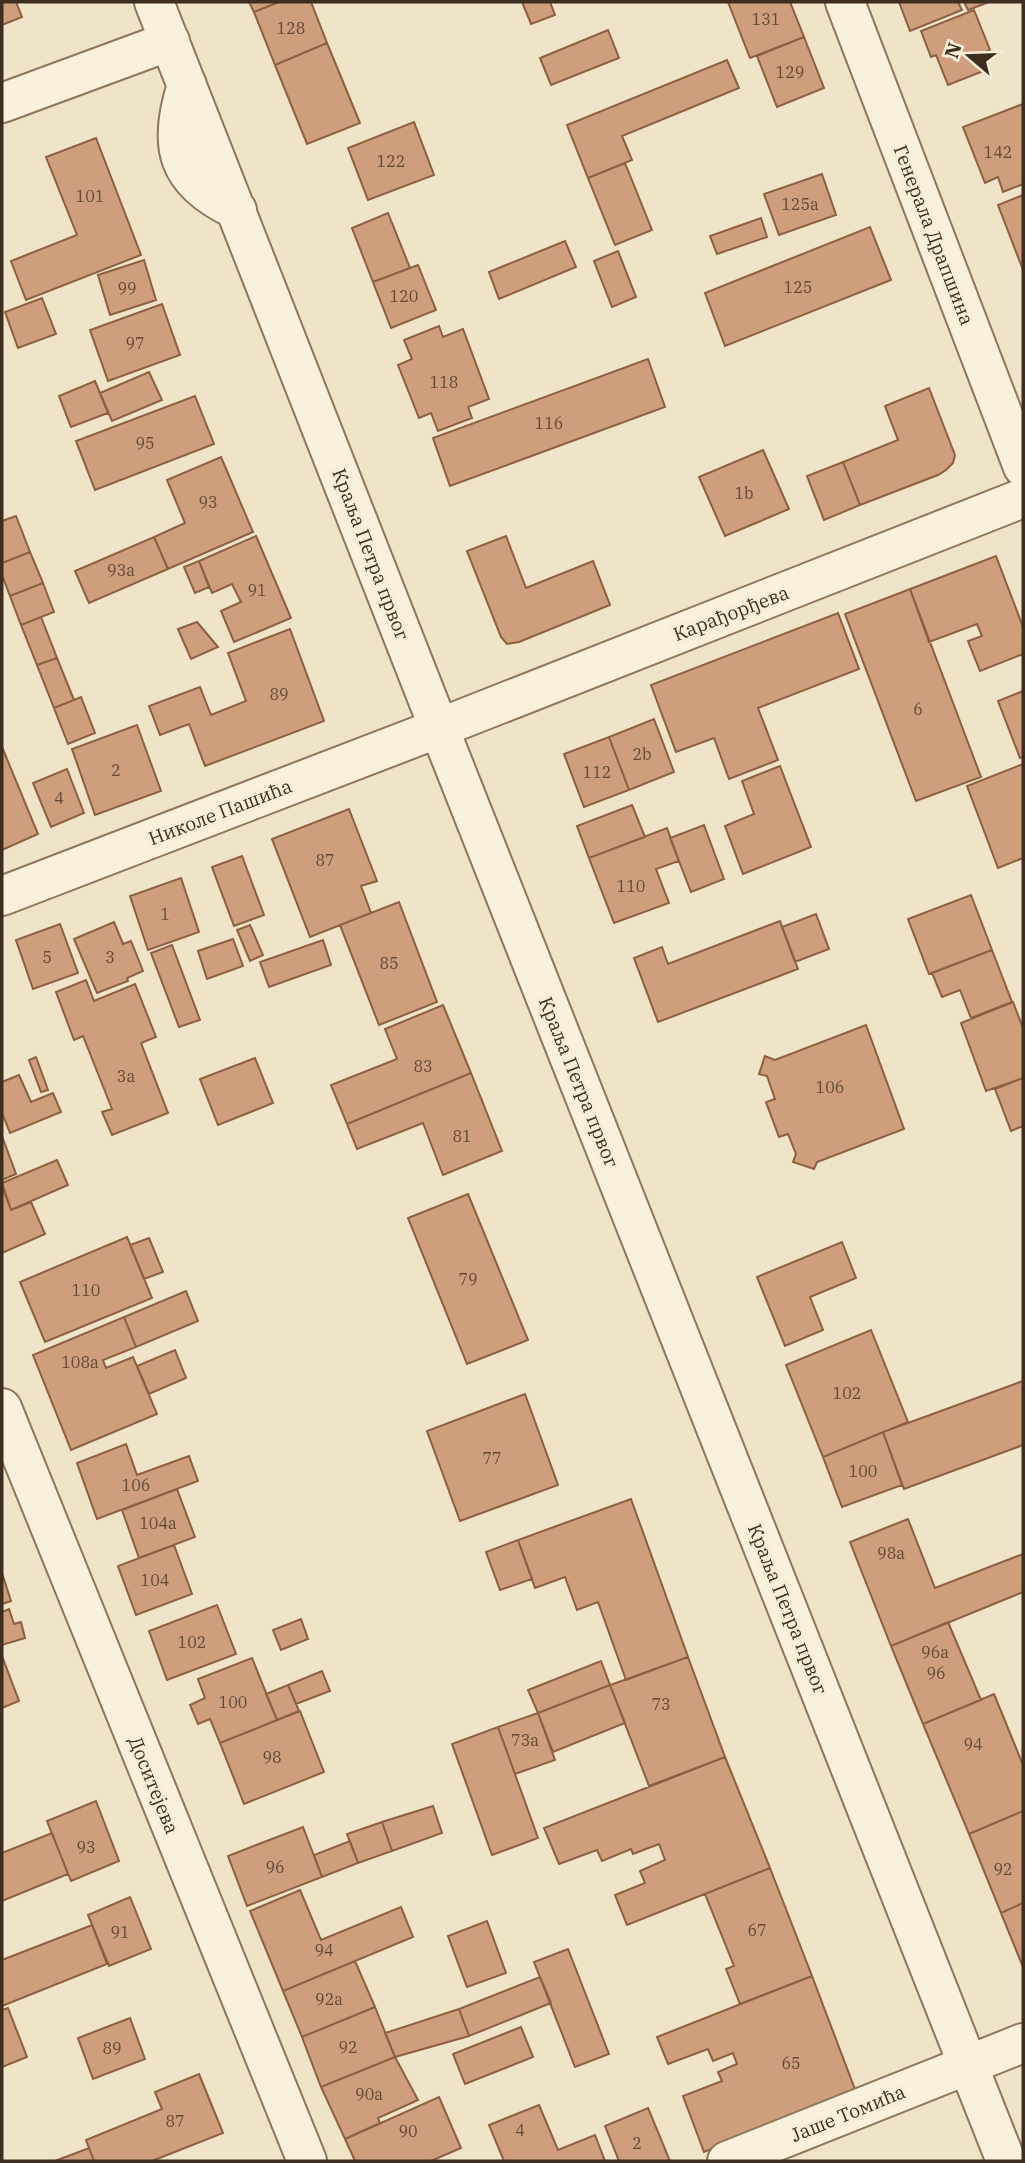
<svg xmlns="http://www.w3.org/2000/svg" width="1025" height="2163" viewBox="0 0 1025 2163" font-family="'IBM Plex Serif',serif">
  <rect width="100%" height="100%" fill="#f0e4c8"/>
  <path fill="#cf9f7d" stroke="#8d5f41" stroke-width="2" d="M2 2H16L22 17 2 25Z
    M249 2H279L254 12Z
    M279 2H311L327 43 275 65 254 12Z
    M522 2H550L555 15 531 24Z
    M728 2H790L804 37 750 58Z
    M899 2H958L962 10 910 31Z
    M964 2H989L968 10Z
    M974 10 990 50 980 54 986 70 948 85 936 55 931 57 921 31Z
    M608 30 619 58 551 85 540 58Z
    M804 37 824 88 777 107 757 56Z
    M327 43 360 123 307 144 275 65Z
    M727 60 739 88 622 136 632 160 588 178 567 125Z
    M1023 104V184L1003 192 998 177 985 183 963 127Z
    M414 122 434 175 368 200 348 148Z
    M96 138 141 255 26 300 11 261 77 235 46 157Z
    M625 163 652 230 615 245 588 178Z
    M822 174 836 215 779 235 764 194Z
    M1023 195V270L998 205Z
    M388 213 410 268 373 282 352 228Z
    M761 218 767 237 717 254 710 236Z
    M870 227 891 280 725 346 705 293Z
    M565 241 576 267 499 299 489 272Z
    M618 251 636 297 612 307 594 261Z
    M144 260 156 300 110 315 98 275Z
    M418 265 436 310 391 328 373 282Z
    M42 298 56 334 18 348 5 312Z
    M162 304 180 355 108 381 90 330Z
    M439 326 443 337 463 329 489 399 468 407 472 418 438 431 431 413 419 418 398 365 412 359 404 340Z
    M648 359 665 407 450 486 433 438Z
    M149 372 162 400 112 421 100 393Z
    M95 381 108 413 71 427 59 396Z
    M929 388 955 455 953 463 946 470 938 475 860 505 843 462 898 440 885 406Z
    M195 396 214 444 95 490 76 441Z
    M763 450 789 509 725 536 699 477Z
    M221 457 253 532 168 569 154 537 185 523 167 480Z
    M843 462 860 505 824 520 807 476Z
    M16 516 30 552 2 563V521Z
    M256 536 291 618 234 642 221 611 241 602 232 584 212 593 199 561Z
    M506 536 526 588 593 561 610 605 519 642 507 644 501 637 467 551Z
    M154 537 168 569 89 603 75 571Z
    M30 552 43 583 10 596 2 575V563Z
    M996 556 1023 627V654L980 671 968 641 982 636 977 624 929 642 910 589Z
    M199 561 209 587 195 593 184 567Z
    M43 583 54 612 21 625 10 596Z
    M910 589 981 777 916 801 845 614Z
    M838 613 859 669 758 708 778 760 729 779 714 738 676 752 651 685Z
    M41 617 57 658 37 665 21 625Z
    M197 622 218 647 191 659 178 629Z
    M290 629 324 721 205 766 189 724 160 735 149 706 200 687 211 715 246 701 228 653Z
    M57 658 74 700 54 708 37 665Z
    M1023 691V757L1020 758 998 701Z
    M81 697 95 733 68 744 54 708Z
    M654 719 674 772 629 790 609 737Z
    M137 725 161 791 95 815 72 749Z
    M609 737 629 790 584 807 564 754Z
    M2 747 38 834 2 850Z
    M1023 764V858L998 868 967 786Z
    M780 766 811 847 743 874 725 826 754 814 742 781Z
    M67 769 84 813 51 827 33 783Z
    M632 805 645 837 589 858 577 826Z
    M349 809 377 881 361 886 371 913 310 937 272 839Z
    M704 825 724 879 691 892 670 838Z
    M667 828 679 861 656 869 669 903 614 923 589 858Z
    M242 856 264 915 234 926 212 867Z
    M181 878 199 932 148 950 130 896Z
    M971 895 992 950 929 974 908 919Z
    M399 902 437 1002 379 1025 340 925Z
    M816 914 829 949 795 962 782 927Z
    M780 921 798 969 658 1022 634 958 662 947 668 964Z
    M114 922 123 944 131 941 143 971 127 978 128 981 97 993 74 939Z
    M60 924 78 973 33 989 16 940Z
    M250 925 263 955 250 961 237 930Z
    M233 939 243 966 207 979 198 951Z
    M323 940 331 965 269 987 260 962Z
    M172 945 200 1020 179 1027 151 953Z
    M992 950 1012 1002 971 1018 960 990 942 997 932 973Z
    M86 980 94 1001 135 984 156 1037 141 1043 168 1113 112 1135 102 1112 112 1109 83 1036 74 1040 56 992Z
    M1013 1002 1023 1028V1078L986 1091 961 1023Z
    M443 1005 471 1073 347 1124 331 1085 397 1059 385 1029Z
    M866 1025 904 1129 817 1162 814 1169 793 1162 796 1154 788 1134 779 1137 766 1102 775 1099 767 1076 759 1074 765 1056 775 1060Z
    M36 1057 48 1090 41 1092 29 1060Z
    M255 1058 273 1103 218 1125 200 1079Z
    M471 1073 502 1151 443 1175 423 1123 357 1149 347 1124Z
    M19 1075 31 1102 53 1093 61 1112 10 1133 2 1113V1082Z
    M1023 1078V1126L1011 1131 995 1089Z
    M2 1136 16 1174 2 1180Z
    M57 1160 68 1185 11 1210 2 1183Z
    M2 1186 11 1210 31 1202 45 1234 2 1253Z
    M468 1194 528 1340 467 1364 408 1218Z
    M127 1237 152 1298 45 1342 20 1282Z
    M149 1238 163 1272 144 1279 130 1245Z
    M842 1242 856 1278 810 1297 823 1330 785 1346 757 1277Z
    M186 1291 198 1321 136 1347 124 1317Z
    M124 1317 136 1347 103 1360 106 1368 133 1357 157 1414 71 1450 33 1355Z
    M871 1330 908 1422 823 1457 786 1365Z
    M175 1350 186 1378 149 1394 137 1366Z
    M1023 1381V1445L904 1489 883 1432Z
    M525 1394 558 1485 460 1521 427 1431Z
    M883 1432 902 1485 842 1507 823 1457Z
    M126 1444 137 1475 189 1456 198 1481 97 1519 77 1463Z
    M177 1489 195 1537 139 1558 122 1510Z
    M631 1499 688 1657 626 1680 598 1602 577 1610 565 1577 535 1588 518 1540Z
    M908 1519 935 1588 1023 1554V1592L891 1646 850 1542Z
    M518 1540 532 1579 500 1590 486 1552Z
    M174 1545 192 1594 136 1615 118 1566Z
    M2 1573 11 1601 2 1604Z
    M217 1605 236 1654 167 1680 149 1631Z
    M9 1609 14 1624 21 1622 25 1638 2 1645V1612Z
    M301 1619 308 1639 281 1650 273 1630Z
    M948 1622 981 1700 923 1724 891 1646Z
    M2 1656 19 1701 2 1708Z
    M688 1657 725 1757 649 1786 610 1685Z
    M252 1658 277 1720 220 1743 210 1719 198 1724 190 1705 205 1698 198 1679Z
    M601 1661 610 1685 538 1713 528 1690Z
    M322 1671 330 1691 296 1704 288 1685Z
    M288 1685 299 1711 277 1720 266 1694Z
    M610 1685 625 1723 553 1752 538 1713Z
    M994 1694 1023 1765V1811L969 1834 923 1724Z
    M300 1711 324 1772 244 1804 220 1743Z
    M538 1713 555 1760 515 1774 498 1727Z
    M498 1727 538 1838 492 1855 452 1744Z
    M725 1757 770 1868 627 1925 615 1895 645 1883 640 1871 665 1860 659 1844 633 1854 631 1849 602 1861 597 1850 559 1864 544 1828Z
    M96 1801 119 1861 71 1881 47 1821Z
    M433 1806 442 1833 392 1851 382 1822Z
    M1023 1811V1903L1001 1913 969 1834Z
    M382 1822 392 1851 358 1863 347 1834Z
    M303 1827 322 1877 247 1906 228 1856Z
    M52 1833 68 1874 2 1901V1853Z
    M350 1841 358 1863 322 1877 314 1855Z
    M770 1868 812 1976 740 2004 726 1969 734 1966 705 1894Z
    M300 1890 321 1940 401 1907 413 1937 283 1991 250 1911Z
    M130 1897 151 1949 109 1966 88 1915Z
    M1023 1903V1967L1001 1913Z
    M487 1921 506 1973 467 1987 448 1936Z
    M92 1925 107 1964 2 2006V1960Z
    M568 1949 609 2054 575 2067 534 1962Z
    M355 1961 375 2007 302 2037 283 1991Z
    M812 1976 856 2092 704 2152 683 2096 722 2081 718 2072 737 2064 733 2053 713 2061 708 2049 668 2064 657 2037Z
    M540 1977 551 2003 469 2036 459 2009Z
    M375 2007 395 2057 321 2087 302 2037Z
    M8 2008 27 2057 2 2067V2010Z
    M459 2009 469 2036 395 2057 385 2033Z
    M130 2018 145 2059 93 2079 78 2038Z
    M521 2027 533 2057 465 2084 453 2054Z
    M395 2057 418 2100 378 2118 380 2123 345 2139 321 2087Z
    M199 2074 223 2133 152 2161H94L86 2140 162 2109 155 2092Z
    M439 2097 461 2148 431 2161H355L345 2139Z
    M539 2105 558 2150 595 2135 605 2161H504L489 2125Z
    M648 2108 670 2161H619L605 2126Z
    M89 2148 94 2161H55Z"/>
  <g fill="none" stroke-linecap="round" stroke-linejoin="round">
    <g stroke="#8d765c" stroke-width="42">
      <path id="minor" d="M154 2 439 728 1006 2161
        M845 2 1023 467
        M187 85C167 146 176 182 237 210
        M2 103 170 41
        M2 896 439 728 1023 498
        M2 1408 307 2161
        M727 2161 1023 2043"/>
    </g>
    <use href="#minor" stroke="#faf1dc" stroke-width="38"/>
  </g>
  <g text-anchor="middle" stroke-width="7" stroke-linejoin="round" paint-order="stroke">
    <g font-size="16" fill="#624a37">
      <text x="766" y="25">131</text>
      <text x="291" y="34">128</text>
      <text x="790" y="78">129</text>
      <text x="998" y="158">142</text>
      <text x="391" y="167">122</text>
      <text x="90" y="202">101</text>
      <text x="800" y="210">125a</text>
      <text x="798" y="293">125</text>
      <text x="127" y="294">99</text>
      <text x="404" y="302">120</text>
      <text x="135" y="349">97</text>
      <text x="444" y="388">118</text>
      <text x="549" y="429">116</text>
      <text x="145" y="449">95</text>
      <text x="744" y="499">1b</text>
      <text x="208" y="508">93</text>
      <text x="121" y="576">93a</text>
      <text x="257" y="596">91</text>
      <text x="279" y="700">89</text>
      <text x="918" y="715">6</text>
      <text x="642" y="760">2b</text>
      <text x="116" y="776">2</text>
      <text x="597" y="778">112</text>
      <text x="59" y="804">4</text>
      <text x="325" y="866">87</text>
      <text x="631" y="892">110</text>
      <text x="165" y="920">1</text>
      <text x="47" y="963">5</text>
      <text x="110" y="963">3</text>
      <text x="389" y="969">85</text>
      <text x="423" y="1072">83</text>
      <text x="126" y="1082">3a</text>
      <text x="830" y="1093">106</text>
      <text x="462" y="1142">81</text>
      <text x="468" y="1285">79</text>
      <text x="86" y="1296">110</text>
      <text x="80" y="1368">108a</text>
      <text x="847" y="1399">102</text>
      <text x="492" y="1464">77</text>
      <text x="863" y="1477">100</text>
      <text x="136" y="1491">106</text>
      <text x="158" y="1529">104a</text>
      <text x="891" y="1559">98a</text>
      <text x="155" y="1586">104</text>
      <text x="192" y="1648">102</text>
      <text x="935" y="1658">96a</text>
      <text x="936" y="1679">96</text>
      <text x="233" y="1708">100</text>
      <text x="661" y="1710">73</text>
      <text x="525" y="1746">73a</text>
      <text x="973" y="1750">94</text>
      <text x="272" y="1763">98</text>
      <text x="86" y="1853">93</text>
      <text x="275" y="1873">96</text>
      <text x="1003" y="1875">92</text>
      <text x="757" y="1936">67</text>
      <text x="120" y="1938">91</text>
      <text x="324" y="1956">94</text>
      <text x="329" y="2005">92a</text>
      <text x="348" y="2053">92</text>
      <text x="112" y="2054">89</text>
      <text x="791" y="2069">65</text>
      <text x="369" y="2100">90a</text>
      <text x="175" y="2127">87</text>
      <text x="520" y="2136">4</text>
      <text x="408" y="2137">90</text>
      <text x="637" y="2149">2</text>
    </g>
    <g font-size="19" fill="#3d2e20" stroke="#f7eed8">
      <text transform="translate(934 235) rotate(69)" y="7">Генерала Драпшина</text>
      <text transform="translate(371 554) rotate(69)" y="7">Краља Петра првог</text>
      <text transform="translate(731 613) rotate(-21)" y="7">Карађорђева</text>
      <text transform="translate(220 812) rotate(-21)" y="7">Николе Пашића</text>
      <text transform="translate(579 1082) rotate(68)" y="7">Краља Петра првог</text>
      <text transform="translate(788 1609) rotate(68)" y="7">Краља Петра првог</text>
      <text transform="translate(154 1785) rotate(68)" y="7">Доситејева</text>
      <text transform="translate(848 2113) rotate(-22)" y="7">Јаше Томића</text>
    </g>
  </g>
  <rect width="1025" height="2163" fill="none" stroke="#3d2e20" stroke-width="7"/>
  <g transform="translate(969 56) rotate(289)" stroke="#f7eed8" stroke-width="5" paint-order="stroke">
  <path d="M0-5L12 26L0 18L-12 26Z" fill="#3d2e20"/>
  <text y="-10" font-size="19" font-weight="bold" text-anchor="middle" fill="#3d2e20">N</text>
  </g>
</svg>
